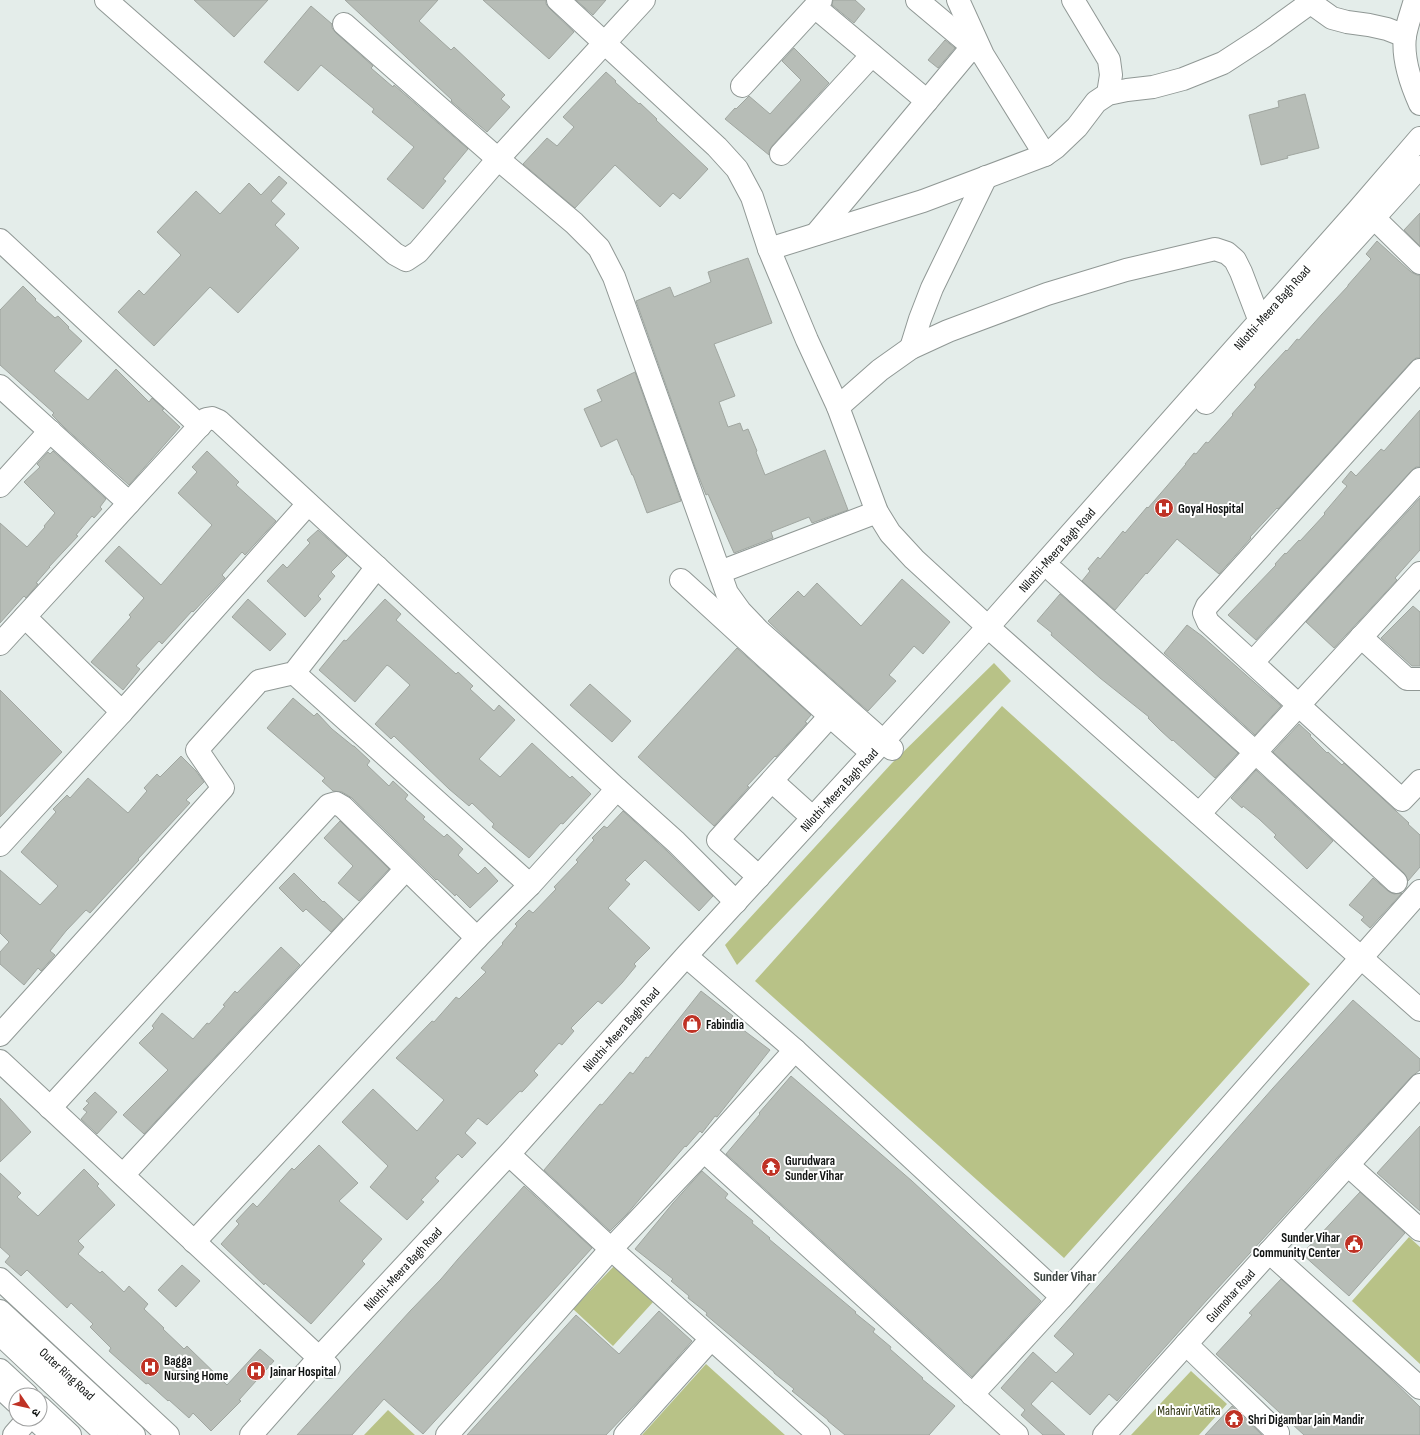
<svg xmlns="http://www.w3.org/2000/svg" width="1420" height="1435" viewBox="0 0 1420 1435" font-family="'Sofia Sans Condensed','Noto Sans Devanagari',sans-serif">
  <rect width="100%" height="100%" fill="#e4edea"/>
  <path fill="#b8c287" d="M994 663 1011 681 737 965 725 945 892 763Z
    M1002 706 1310 984 1064 1258 755 981Z
    M1409 1237 1420 1247V1364L1352 1301Z
    M615 1265 654 1301 613 1346 573 1309Z
    M706 1364 785 1435H642Z
    M1191 1371 1227 1404 1199 1435H1131Z
    M388 1410 415 1435H364Z"/>
  <path fill="#b7bdb7" stroke="#a0a6a0" d="M194 0H268L234 37Z
    M345 0H438L419 21 451 50 454 47 505 95 501 99 510 107 487 132 451 101 452 100Z
    M483 0H546V4L550 9 574 32 549 59Z
    M576 0H606L593 15Z
    M833 0H855L865 9 854 23 832 5Z
    M311 6 332 24V28L336 33 373 66 371 68 393 87 394 85 468 149 443 179 446 181 423 209 387 179 414 147 372 112 374 109 321 65 298 91 264 62Z
    M945 40 955 48 938 68 928 60Z
    M794 48 829 83 772 146 769 151V155L725 119 735 108 736 109 749 96 770 114 780 103 801 80 782 61Z
    M606 72 616 81 615 82 639 104 640 103 657 119 656 120 708 169 680 199 673 193 660 207 615 165 575 208 523 164 547 138 557 146 574 127 563 117Z
    M1305 94 1319 148 1287 156 1288 158 1261 165 1249 115 1279 107 1278 101Z
    M279 176 287 183 271 201 285 214 275 225 299 248 238 313 210 287 154 346 118 312 139 290 144 295 181 255 157 232 196 191 220 214 249 183 261 195Z
    M1420 213V246L1404 230Z
    M1377 241 1411 272 1417 275H1420V358H1416L1411 362 1278 509 1277 508 1250 537 1251 538 1219 574 1177 539 1147 574 1146 573 1115 610 1082 581 1090 571 1088 569 1098 557 1100 559 1123 531 1125 533 1147 507 1148 508 1186 464H1185L1194 453 1196 454 1206 442 1208 443 1233 415 1232 414 1256 387 1254 385 1263 375 1286 350 1287 351 1297 339 1299 340 1322 314 1348 286V285L1371 259 1366 254Z
    M748 258 772 323 714 344 735 396 719 402 728 427 740 423 743 431 748 429 757 451 756 452 765 475 825 450 848 510 812 523 809 517 771 532 773 538 734 553 708 494 706 495 695 467 636 301 670 287 674 297 711 282 708 272Z
    M23 286 36 299 35 300 55 318 58 316 69 327 68 328 82 341 54 371 88 400 116 369 149 402 152 398 164 409 162 410 180 427 129 485 65 428 52 415 54 413 0 365V310Z
    M635 372 681 501 647 513 633 475H632L617 439 601 447 584 409 602 401 597 390Z
    M1420 410V467H1416L1411 471 1256 640 1228 615 1276 565 1275 564 1285 553 1286 554 1299 540 1300 541 1325 514 1324 513 1347 486 1342 482 1351 471 1356 476 1381 449 1384 451Z
    M53 451 106 499 100 507 102 509 94 518 92 516 76 535 78 536 49 567H50L36 583 38 584 26 598 24 596 0 623V523L27 547 45 527 44 526 55 513 24 482 40 467 37 464 48 452 50 454Z
    M207 451 239 482 236 485 276 521 245 555 242 552 222 575 225 578 193 612 192 611 162 644 159 641 136 666 140 669 123 690 91 662 131 617 129 615 144 598 105 561 119 546 161 585 212 525 178 493 197 472 192 467Z
    M1420 498V550L1395 578 1397 580 1334 648 1306 622Z
    M318 530 347 556 331 572 335 576 318 596 321 599 305 617 267 581 283 564 287 568 310 543 307 540Z
    M902 579 950 622 923 654 914 646 889 675 896 681 868 711 790 642 768 621 798 591 804 597 817 583 861 626Z
    M1060 594 1238 753 1215 778 1173 740 1172 741 1160 730 1148 718 1149 717 1100 678 1051 635 1052 633 1037 621Z
    M248 599 286 634 270 651 232 617Z
    M385 599 401 614 396 620 456 674 458 672 473 686 470 689 494 711 499 705 515 720 479 759 500 777 532 743 570 778 572 776 591 794 563 824 561 823 529 858 492 827 494 824 472 803 469 806 449 789 394 736 391 739 375 724 410 685 390 667 387 665 355 702 319 670 344 640 346 641Z
    M1413 606 1420 612V666H1412L1381 638Z
    M1187 625 1202 636 1281 706 1255 735 1164 653Z
    M737 648 811 715 805 722 807 723 776 757 775 756 747 786 749 787 714 826 638 757Z
    M590 684 631 721 612 742 570 705Z
    M0 690 62 752 0 817Z
    M293 698 314 716 317 713 332 729 353 746H354L370 761 367 765 389 786 393 781 408 795 405 799 425 817 423 819 444 837 447 834 463 849 458 855 478 874 485 867 498 881 470 908 456 894 455 896 437 879 436 880 352 798 342 792 333 791 322 781 325 778 267 728Z
    M1299 724 1311 735 1310 736 1327 753 1328 752 1342 765 1344 763 1409 823 1408 824 1420 835V867L1408 881 1404 873 1273 752Z
    M181 756 196 771 204 782 186 800 190 803 138 859 139 860 124 876 90 913 86 910 66 931 50 951 55 955 41 971 38 968 24 985 0 964V952L9 942 0 933V870L40 905 58 886 21 852 56 812 53 809 67 795 70 798 88 778 128 813 147 791 144 788 157 774 160 777Z
    M1256 770 1333 841 1307 869 1274 837 1276 835 1259 819 1243 806 1242 808 1231 798Z
    M623 811 667 851 713 896 699 911 645 860 625 880 630 884 608 908 650 948 634 964 636 966 622 983 602 1004 598 1001 571 1028 574 1031 562 1045 559 1043 534 1071 538 1075 522 1092 520 1091 487 1125 478 1118 465 1133 476 1143 462 1158 458 1154 435 1178 439 1181 421 1200 424 1202 407 1220 370 1187 388 1166 342 1122 373 1089 417 1131 444 1100 396 1058 432 1021 434 1022 456 997 459 999 486 972 481 968 503 944 502 943 517 926 515 924 529 910 533 913 556 889 554 887 578 862 576 860 594 840 592 838 604 826 607 828Z
    M340 821 389 869 359 901 338 883 353 866 324 838Z
    M294 873 323 902 324 901 343 919 331 932 306 909 303 912 279 888Z
    M1373 878 1388 891 1394 894 1402 893 1370 928 1361 920 1364 917 1349 905Z
    M281 947 300 965 144 1134 123 1115 168 1070 139 1043 154 1028 152 1026 162 1013 193 1039 207 1023 209 1024 225 1006 223 1005 235 991 237 993Z
    M701 991 733 1016 730 1020 770 1050 717 1117 715 1116 702 1133 700 1131 686 1147 685 1146 627 1214 610 1231 544 1170 600 1104 602 1105 630 1072 633 1074 646 1057 648 1058Z
    M1353 1000 1420 1059V1070L1411 1077 1207 1300 1117 1401 1109 1394 1090 1415 1052 1381 1031 1404 1065 1435H1043L1021 1415 1025 1410 1001 1388 1033 1352 1056 1373 1074 1354 1054 1336 1273 1088Z
    M791 1076 912 1181 1041 1301 972 1377 726 1154 760 1114 759 1113Z
    M95 1092 117 1112 97 1134 81 1119 87 1112 83 1109 89 1103 86 1101Z
    M0 1098 31 1132 0 1162Z
    M1420 1126V1211L1377 1173Z
    M319 1145 358 1183 339 1201 382 1239 362 1261 365 1264 311 1324 265 1283 264 1285 221 1244 239 1224 236 1221 253 1203 257 1207 292 1168 294 1170Z
    M84 1169 99 1184 97 1186 115 1205 78 1241 84 1247 78 1254 100 1273 102 1271 124 1292 129 1286 148 1304 144 1309 164 1328 163 1329 184 1349 187 1346 227 1385 260 1349 274 1361 239 1400 241 1401 211 1431 193 1413 189 1418 169 1400 168 1401 148 1383 146 1384 128 1368 109 1351 111 1348 90 1327 93 1324 71 1303 67 1308 27 1270 21 1276 5 1262 10 1256 0 1247V1173L21 1193 17 1197 38 1216Z
    M702 1171 728 1194 725 1198 753 1221 752 1223 770 1238 769 1239 856 1312 855 1313 875 1329 873 1332 891 1347 890 1349 923 1378 922 1379 955 1406 929 1435H845L828 1421V1420L792 1391 794 1389 774 1373V1372L706 1315 707 1313 688 1298 689 1296 671 1281 673 1279 635 1249 673 1203Z
    M524 1186 592 1248 467 1386 423 1434 384 1399 352 1435H297L411 1310 441 1279 458 1259Z
    M1360 1192 1405 1233 1349 1296 1302 1254Z
    M182 1265 200 1281 176 1307 158 1290Z
    M1281 1279 1380 1368 1420 1407V1435H1304L1216 1354 1252 1315 1249 1313Z
    M659 1311 692 1341 648 1391 606 1435H467L576 1315 619 1354Z
    M1232 1406 1262 1435H1205Z"/>
  <g fill="none" stroke-linecap="round" stroke-linejoin="round">
    <g stroke="#909895" stroke-width="24">
      <g id="minor">
        <path d="M106 0 395 254 406 260 418 252 498 159 644 0"/>
        <path d="M558 0 717 147 737 169 752 197 769 249 807 340 838 407 877 512 890 533 914 559 988 627 1420 1010"/>
        <path d="M917 0 979 52"/>
        <path d="M958 0 983 55 1045 155"/>
        <path d="M1073 0 1109 60 1111 75 1108 94"/>
        <path d="M1415 0C1412 11 1407 24 1405 36 1402 59 1411 84 1420 104"/>
        <path d="M1311 3 1332 18 1347 22 1369 25 1387 29 1405 36"/>
        <path d="M815 7 927 101"/>
        <path d="M344 24 498 159 574 223 599 248 614 277 727 593 740 611 759 631 892 749"/>
        <path d="M742 86 821 0"/>
        <path d="M781 154 872 55"/>
        <path d="M1374 218 1420 263"/>
        <path d="M816 234 972 47"/>
        <path d="M0 240 200 426"/>
        <path d="M769 249 923 201 1045 155 1055 148 1077 127 1096 102 1108 94 1127 90 1153 87 1183 79 1223 63 1263 37 1314 0"/>
        <path d="M911 348 920 319 932 288 986 177"/>
        <path d="M1420 370 1207 606 1204 613 1208 622 1402 800 1420 781"/>
        <path d="M0 386 129 503"/>
        <path d="M1206 403 1420 167"/>
        <path d="M838 407 880 370 911 348 948 331 1047 294 1126 270 1215 249 1227 253 1235 260 1241 272 1259 319 1269 328"/>
        <path d="M0 486 50 431"/>
        <path d="M720 572 877 512"/>
        <path d="M1054 572 1255 752 1396 882"/>
        <path d="M681 580 830 716"/>
        <path d="M25 617 122 712 308 504"/>
        <path d="M1361 637 1407 679H1420"/>
        <path d="M0 644 206 419 212 418 219 421 617 789 530 885 477 938 194 1242"/>
        <path d="M1253 662 1420 479"/>
        <path d="M294 673 530 885"/>
        <path d="M772 781 813 818"/>
        <path d="M617 789 676 842 736 902"/>
        <path d="M1199 814 1420 573"/>
        <path d="M0 845 122 712"/>
        <path d="M759 877 718 840 830 716 872 753"/>
        <path d="M693 962 795 1050 704 1151"/>
        <path d="M0 1035 223 788 197 750 259 681 294 673 377 567"/>
        <path d="M795 1050 1062 1297 972 1395"/>
        <path d="M0 1061 329 1367"/>
        <path d="M50 1108 329 805 336 803 343 807 477 938"/>
        <path d="M516 1161 611 1249 819 1435"/>
        <path d="M1348 1165 1420 1230"/>
        <path d="M123 1175 406 869"/>
        <path d="M1269 1252 1420 1388"/>
        <path d="M0 1279 168 1435"/>
        <path d="M1062 1297 1420 891"/>
        <path id="s1" d="M0 1311 134 1435"/>
        <path d="M1186 1344 1278 1433 1276 1435"/>
        <path d="M0 1387 16 1402"/>
        <path d="M35 1419 52 1435"/>
        <path d="M14 1435 28 1419"/>
        <path id="s2" d="M251 1435 319 1358 509 1154 686 956 988 627 1358 210 1420 138"/>
        <path d="M447 1435 611 1249 704 1151 1017 1435"/>
        <path d="M625 1435 711 1339"/>
        <path id="s3" d="M1104 1435 1420 1085"/>
      </g>
    </g>
    <g stroke="#909895" stroke-width="24">
      <path id="major" d="M0 1334 107 1435
        M0 1370 27 1395
        M40 1407 70 1435"/>
    </g>
    <use href="#minor" stroke="#fff" stroke-width="22"/>
    <use href="#major" stroke="#fff" stroke-width="22"/>
  </g>
  <defs>
    <g id="hospital-disc" transform="scale(1)"><circle r="9.5" fill="#bf3225" stroke="#fff"/><path d="M-5-5h3v3.5h4V-5h3V5h-3V1.5h-4V5h-3Z" fill="#fff"/></g>
    <g id="shop-disc" transform="scale(1)"><circle r="9.5" fill="#bf3225" stroke="#fff"/><path d="M-5-2.5h2.3a2.7 3.5 0 0 1 5.4 0H5L5.5 6h-11ZM-1.5-2.5h3a1.5 2.3 0 0 0-3 0Z" fill="#fff"/></g>
    <g id="temple-disc" transform="scale(1)"><circle r="9.5" fill="#bf3225" stroke="#fff"/><path d="M0-6L5-2H3V0L6.5 2.5H4V6H1.5V3h-3V6H-4V2.5H-6.5L-3 0V-2H-5Z" fill="#fff"/></g>
    <g id="civic-disc" transform="scale(1)"><circle r="9.5" fill="#bf3225" stroke="#fff"/><path d="M-.6-6.5H3V-4.5H.6V-3L4-1V1h2V6H-6V1h2V-1L-.6-3ZM-1.2 2.5V6h2.4V2.5Z" fill="#fff"/></g>
  </defs>
  <g fill-rule="evenodd">
    <use href="#hospital-disc" x="1164" y="508"/>
    <use href="#shop-disc" x="692" y="1024"/>
    <use href="#temple-disc" x="771" y="1167"/>
    <use href="#civic-disc" x="1354" y="1244"/>
    <use href="#hospital-disc" x="150" y="1367"/>
    <use href="#hospital-disc" x="256" y="1371"/>
    <use href="#temple-disc" x="1234" y="1419"/>
  </g>
  <g text-anchor="middle" stroke-width="4" stroke-linejoin="round" paint-order="stroke">
    <g font-size="13" fill="#0f1211" stroke="#fff">
      <text dy="5" stroke="none"><textPath href="#s2" startOffset="1521">Nilothi-Meera Bagh Road</textPath></text>
      <text dy="5" stroke="none"><textPath href="#s2" startOffset="1197">Nilothi-Meera Bagh Road</textPath></text>
      <text dy="5" stroke="none"><textPath href="#s2" startOffset="873">Nilothi-Meera Bagh Road</textPath></text>
      <text dy="5" stroke="none"><textPath href="#s2" startOffset="549">Nilothi-Meera Bagh Road</textPath></text>
      <text dy="5" stroke="none"><textPath href="#s2" startOffset="225">Nilothi-Meera Bagh Road</textPath></text>
      <text dy="5" stroke="none"><textPath href="#s3" startOffset="188">Gulmohar Road</textPath></text>
      <text dy="5" stroke="none"><textPath href="#s1" startOffset="92">Outer Ring Road</textPath></text>
    </g>
    <g font-size="13" font-weight="bold" fill="#0f1211" stroke="#fff" text-anchor="start">
      <text x="1178" y="513">Goyal Hospital</text>
      <text x="706" y="1029">Fabindia</text>
      <text x="785" y="1165">Gurudwara<tspan x="785" dy="15">Sunder Vihar</tspan></text>
      <text x="1340" y="1242" text-anchor="end">Sunder Vihar<tspan x="1340" dy="15">Community Center</tspan></text>
      <text x="164" y="1365">Bagga<tspan x="164" dy="15">Nursing Home</tspan></text>
      <text x="270" y="1376">Jainar Hospital</text>
      <text x="1248" y="1424">Shri Digambar Jain Mandir</text>
    </g>
    <g font-size="13" fill="#2e3311" stroke="#fff">
      <text x="1189" y="1415">Mahavir Vatika</text>
    </g>
    <g font-size="14" font-weight="bold" fill="#3d4542" stroke="#fff">
      <text x="1065" y="1281">Sunder Vihar</text>
    </g>
  </g>
  <g transform="translate(28 1407) rotate(124)"><circle r="19" fill="#ffffff" stroke="#9fa0a0"/>
  <path d="M0-3L7 15L0 10L-7 15Z" fill="#bf3225"/>
  <text y="-6" font-size="11" font-weight="bold" text-anchor="middle" fill="#0f1211">उ</text>
  </g>
</svg>
